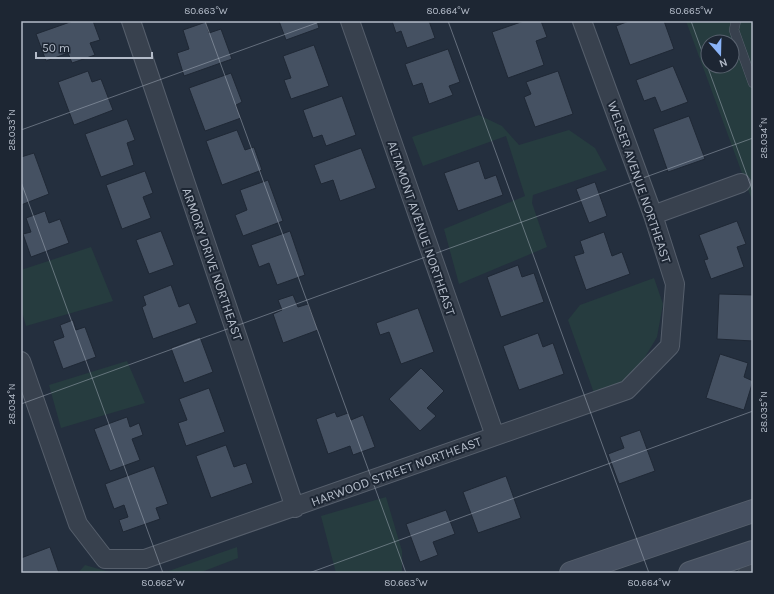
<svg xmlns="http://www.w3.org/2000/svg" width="774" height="594" viewBox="0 0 774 594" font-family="Karla,sans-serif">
  <rect width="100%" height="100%" fill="#242f3e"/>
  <path fill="#263c3f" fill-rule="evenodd" d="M686 21H753V203ZM708 42H732V66H708Z
    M479 115 502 126 519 145 569 130 595 148 607 170 533 195 532 203 547 247 459 284 444 229 525 196 506 136 423 166 412 137Z
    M91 247 113 301 26 326 21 308V270Z
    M654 278 663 304 657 337 645 357 626 380 594 393 568 320 580 305Z
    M127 361 145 403 61 428 49 385Z
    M386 497 402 551V573H336L321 516Z
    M237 547 238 558 199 573H163Z
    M85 565 113 573H78Z"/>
  <path fill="#455162" stroke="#1f2835" d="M73 21H93L100 40 90 43 95 55 72 63 68 53 46 61 36 34Z
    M279 21H317L319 28 286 40Z
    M392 21H429L435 38 407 48 401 31 396 33Z
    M524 21H541L547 37 536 41 544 65 508 78 492 32Z
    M629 21H664L674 49 630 65 616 26Z
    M206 22 209 33 221 29 232 59 184 76 177 53 189 49 183 30Z
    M314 45 329 86 291 99 284 80 291 78 283 56Z
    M448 49 460 82 449 86 453 95 429 104 422 83 413 86 405 64Z
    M673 66 688 102 661 112 655 97 644 101 636 80Z
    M88 71 92 82 101 79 113 110 74 125 58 82Z
    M558 71 573 114 535 127 524 97 531 94 526 82Z
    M231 73 242 102 236 105 241 118 205 131 189 88Z
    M342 96 356 135 326 146 322 135 313 138 303 110Z
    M689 116 705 159 668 172 653 129Z
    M127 119 135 140 127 143 134 165 101 177 85 134Z
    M237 130 245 150 254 147 262 170 222 185 206 141Z
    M361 148 376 188 340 201 333 180 321 184 314 165Z
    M34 153 49 194 21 205V157Z
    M479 161 485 179 496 175 503 195 458 211 444 173Z
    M145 171 153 193 143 197 151 218 122 229 106 185Z
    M268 180 283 221 243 236 235 215 247 210 240 190Z
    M595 182 607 216 589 223 576 189Z
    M45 211 49 223 60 219 69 243 31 257 23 234 31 232 26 218Z
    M737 221 746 244 737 247 744 267 711 279 704 260 708 259 699 235Z
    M161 231 174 265 149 274 136 240Z
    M290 231 305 275 277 285 269 263 259 267 251 245Z
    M604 232 612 256 622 252 630 274 586 290 574 256 584 253 580 241Z
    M518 265 522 277 534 273 544 302 501 317 487 277Z
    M171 285 179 307 189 303 197 323 153 339 142 307 146 305 143 296Z
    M719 294 753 295V341L717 339Z
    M293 295 298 307 308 304 318 330 283 343 273 314 282 310 278 300Z
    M418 308 434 352 401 364 389 332 380 335 376 323Z
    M73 320 76 330 85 327 96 357 63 369 53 341 64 337 60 325Z
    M538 333 543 347 553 343 564 374 519 390 503 346Z
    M200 337 213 372 184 383 171 348Z
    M720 354 748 363 744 377 753 381 744 410 706 398Z
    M421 368 444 391 427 408 436 416 420 431 389 399Z
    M209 388 225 432 186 446 178 423 187 420 179 399Z
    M335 412 337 417 348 413 351 420 363 415 375 447 353 455 350 446 328 454 316 419Z
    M127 417 130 427 139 423 143 435 132 439 140 460 110 471 94 429Z
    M640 430 655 471 619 484 608 454 624 448 620 437Z
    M226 445 234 467 246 463 253 483 211 498 196 456Z
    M154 466 168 504 156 508 160 519 123 532 119 520 128 517 124 505 114 509 105 484Z
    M506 476 521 518 478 533 463 492Z
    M446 510 455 534 433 542 438 555 420 562 406 524Z
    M50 547 59 573H21V558Z"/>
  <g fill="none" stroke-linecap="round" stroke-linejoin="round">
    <g stroke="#565f6c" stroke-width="10">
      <path id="service" d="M736 21 734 30 753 83
        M742 573 753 569"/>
    </g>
    <g stroke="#565f6c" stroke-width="20">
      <path id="minor" d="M131 21 295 508
        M350 21 495 436
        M653 215 741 183
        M21 361 78 524 105 559H145L627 390 670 346 675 284 653 215 582 21"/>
    </g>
    <g stroke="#565f6c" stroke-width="24">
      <path id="secondary" d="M571 573 753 511
        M690 573 753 552"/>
    </g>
    <use href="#service" stroke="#38414e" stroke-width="9"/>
    <use href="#minor" stroke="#38414e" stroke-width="18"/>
    <use href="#secondary" stroke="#465061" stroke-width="22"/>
  </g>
  <path fill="none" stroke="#b4bcc9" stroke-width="1" stroke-opacity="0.45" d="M205 21 406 573M448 21 649 573M691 21 753 192M21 130 322 21M21 182 163 573M21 404 753 138M309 573 753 411"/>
  <g text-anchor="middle" stroke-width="4" stroke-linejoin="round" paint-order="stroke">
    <g font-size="13" fill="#b4bcc9" stroke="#1d2633">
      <text transform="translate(640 182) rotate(71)" y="5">WELSER AVENUE NORTHEAST</text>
      <text transform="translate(422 228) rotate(71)" y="5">ALTAMONT AVENUE NORTHEAST</text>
      <text transform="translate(213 264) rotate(71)" y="5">ARMORY DRIVE NORTHEAST</text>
      <text transform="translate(396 471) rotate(-20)" y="5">HARWOOD STREET NORTHEAST</text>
    </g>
  </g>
  <rect width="774" height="594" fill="none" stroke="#1d2633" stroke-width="44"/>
  <g transform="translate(720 54) rotate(160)"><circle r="19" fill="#1d2633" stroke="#59626f"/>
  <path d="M0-3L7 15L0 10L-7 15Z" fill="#8ab4f8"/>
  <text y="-6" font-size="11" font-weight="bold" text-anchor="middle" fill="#b4bcc9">N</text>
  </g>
  <path d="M36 52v6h116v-6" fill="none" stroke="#b4bcc9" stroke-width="2"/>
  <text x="42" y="52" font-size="12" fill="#b4bcc9" stroke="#1d2633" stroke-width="3" paint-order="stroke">50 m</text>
  <rect x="22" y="22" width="730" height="550" fill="none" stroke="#b4bcc9" stroke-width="1.5"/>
  <g font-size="10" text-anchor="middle" fill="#b4bcc9">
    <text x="206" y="14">80.663°W</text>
    <text x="448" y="14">80.664°W</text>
    <text x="691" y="14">80.665°W</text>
    <text transform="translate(11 130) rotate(-90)" y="4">28.033°N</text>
    <text transform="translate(763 138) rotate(-90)" y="4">28.034°N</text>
    <text transform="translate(11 404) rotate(-90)" y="4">28.034°N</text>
    <text transform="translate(763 412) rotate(-90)" y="4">28.035°N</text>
    <text x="163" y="586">80.662°W</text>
    <text x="406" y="586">80.663°W</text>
    <text x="649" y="586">80.664°W</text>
  </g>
</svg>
